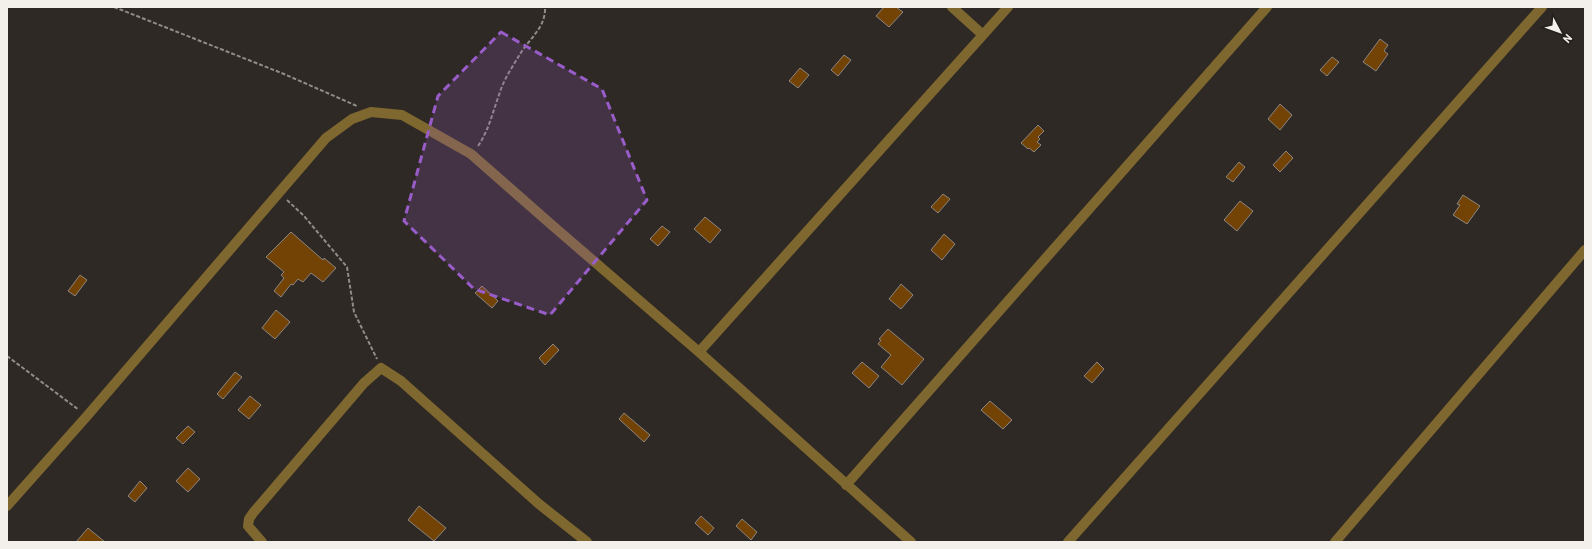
<svg xmlns="http://www.w3.org/2000/svg" width="1592" height="549" viewBox="0 0 1592 549" font-family="Barlow,sans-serif">
  <rect width="100%" height="100%" fill="#2e2924"/>
  <path fill="#724304" stroke="#8d8681" d="M884 7H896L903 12 889 27 876 16Z
    M1380 39 1388 45 1384 51 1388 54 1376 71 1363 62Z
    M844 55 851 60 838 76 831 70Z
    M1332 57 1339 62 1327 76 1320 70Z
    M800 68 809 75 798 88 789 81Z
    M1280 104 1292 115 1280 130 1268 119Z
    M1038 125 1044 131 1038 137 1040 139 1037 142 1041 145 1034 152 1029 148 1028 149 1021 143Z
    M1286 151 1293 158 1280 172 1273 165Z
    M1239 162 1245 167 1233 182 1226 177Z
    M943 194 950 199 938 213 931 207Z
    M1463 195 1480 206 1467 224 1453 215 1460 205 1457 204Z
    M1240 201 1253 211 1237 231 1224 220Z
    M705 217 721 230 710 243 694 229Z
    M662 226 670 232 658 246 650 239Z
    M291 232 323 260 324 258 336 268 323 282 311 273 303 282 298 279 293 285 291 284 281 297 274 291 284 278 281 275 284 272 266 257Z
    M944 234 955 244 942 260 931 250Z
    M80 275 87 280 75 296 68 291Z
    M901 284 913 295 901 309 889 299Z
    M482 286 498 301 492 308 475 293Z
    M276 310 290 322 275 339 262 328Z
    M888 329 924 359 902 385 881 367 891 355 878 344 881 340 879 339Z
    M553 344 559 350 545 365 539 358Z
    M862 362 879 376 869 388 852 373Z
    M1097 362 1104 369 1092 383 1084 376Z
    M235 372 242 377 223 399 217 394Z
    M250 396 261 405 249 419 238 410Z
    M990 401 1012 420 1003 429 981 410Z
    M624 413 650 435 644 442 619 419Z
    M188 426 195 432 183 444 176 438Z
    M188 468 200 479 188 492 176 481Z
    M140 481 147 488 135 502 128 496Z
    M419 506 446 528 434 541 408 520Z
    M701 516 714 528 708 535 695 523Z
    M742 519 757 532 751 540 736 526Z
    M88 528 105 542H76Z"/>
  <g fill="none" stroke-linecap="round" stroke-linejoin="round">
    <path stroke="#908c87" stroke-width="2" stroke-dasharray="4 2" stroke-linecap="butt" d="M114 7 284 74 357 106
      M478 146C489 130 493 111 500 92 504 79 513 66 520 54 530 38 546 27 545 7
      M287 200 304 216 347 267 354 312 377 359
      M7 356 79 410"/>
    <path stroke="#7f6730" stroke-width="10" d="M952 7 983 35
      M699 352 1008 7
      M846 485 1267 7
      M7 506 87 416 326 138 352 119 371 112 402 115 471 154 553 226 699 352 911 542
      M262 542 248 526 249 519 253 513 364 383 381 368 401 381 539 504 587 542
      M1068 542 1542 7
      M1335 542 1585 250"/>
  </g>
  <path fill="#995dca" fill-opacity="0.2" stroke="#995dca" stroke-width="3" stroke-dasharray="8 5" stroke-linejoin="round" d="M501 32 602 89 647 200 550 315 474 289 404 221 438 96Z"/>
  <rect width="1592" height="549" fill="none" stroke="#f3f0ec" stroke-width="16"/>
  <g transform="translate(1560 32) rotate(131)" stroke="#24201b" stroke-width="3" paint-order="stroke">
  <path d="M0-3L7 15L0 10L-7 15Z" fill="#f3f0ec"/>
  <text y="-6" font-size="11" font-weight="bold" text-anchor="middle" fill="#f3f0ec">N</text>
  </g>
</svg>
